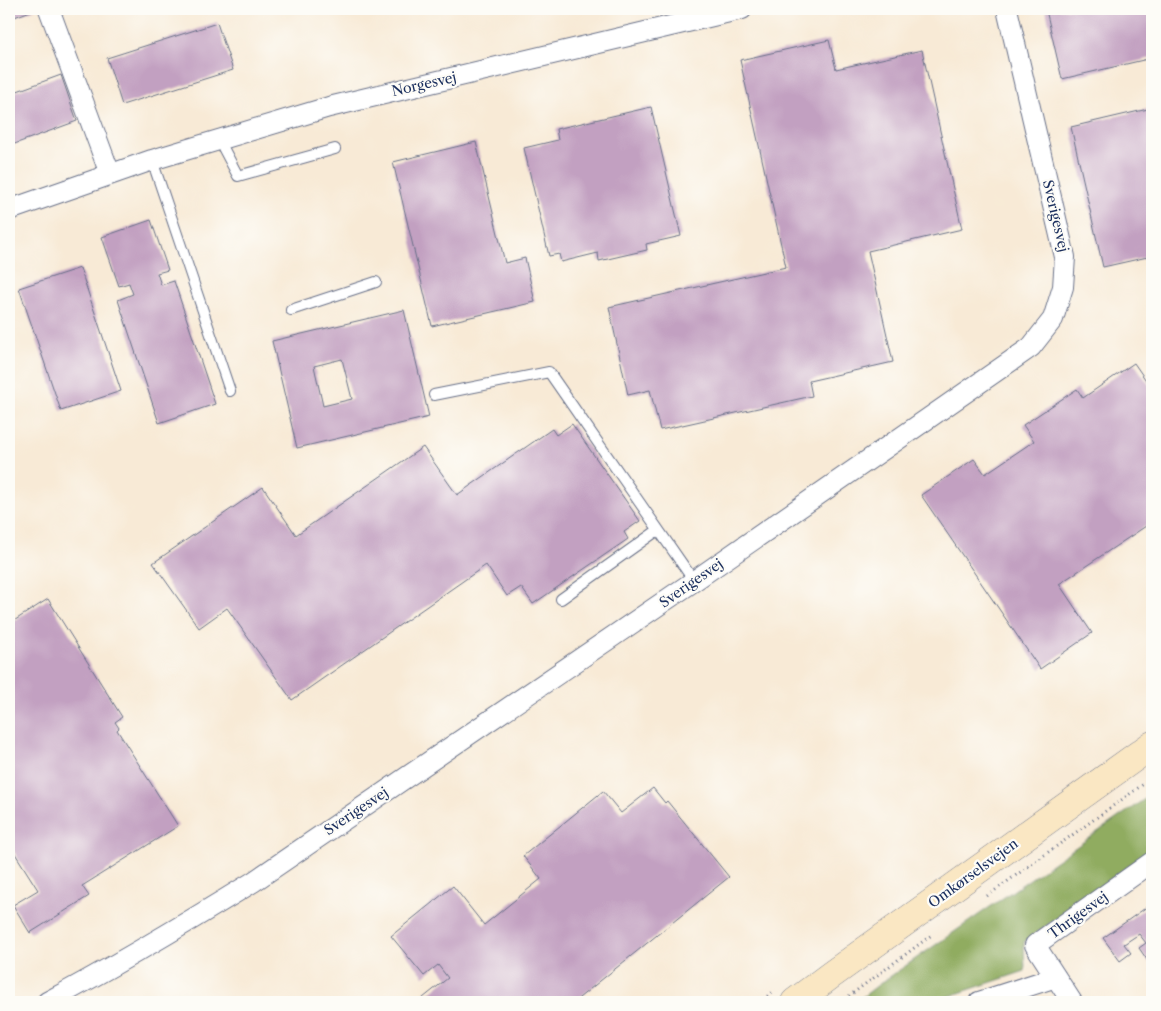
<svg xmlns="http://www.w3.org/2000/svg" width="1161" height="1011" viewBox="0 0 1161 1011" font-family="'Libre Caslon Text',serif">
  <rect width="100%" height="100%" fill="#fdfcf7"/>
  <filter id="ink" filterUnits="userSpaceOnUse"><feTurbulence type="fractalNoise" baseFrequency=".02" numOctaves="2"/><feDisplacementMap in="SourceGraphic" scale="10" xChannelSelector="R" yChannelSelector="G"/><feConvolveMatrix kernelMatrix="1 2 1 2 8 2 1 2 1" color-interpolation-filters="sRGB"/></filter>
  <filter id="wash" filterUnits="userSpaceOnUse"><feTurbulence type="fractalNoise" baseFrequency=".0096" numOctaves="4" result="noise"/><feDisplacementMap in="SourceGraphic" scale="20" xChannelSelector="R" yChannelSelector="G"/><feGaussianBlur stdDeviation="1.12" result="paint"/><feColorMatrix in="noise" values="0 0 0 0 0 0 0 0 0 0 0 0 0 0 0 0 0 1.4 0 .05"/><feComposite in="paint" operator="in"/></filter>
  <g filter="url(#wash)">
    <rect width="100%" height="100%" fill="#f8ead6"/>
    <path fill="#90ac60" stroke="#566e5f" d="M1152 794V849L1024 942 1025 971 932 1002H856L878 985Z"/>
    <g id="blocks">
      <path fill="#c2a0c1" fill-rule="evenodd" d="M9 9H36L9 19Z
        M1052 9H1152V58L1062 79 1046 10Z
        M217 23 233 70 122 105 107 58Z
        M829 40 836 69 922 50 962 229 868 251 893 362 809 381 812 396 660 430 650 390 628 395 609 307 786 267 740 60Z
        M61 75 77 121 9 146V94Z
        M651 107 681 236 646 244 647 250 599 261 598 253 561 262 559 254 549 256 524 148 558 140 556 129Z
        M1152 108V256L1103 267 1071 127Z
        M476 142 505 263 525 258 535 302 432 326 393 162Z
        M151 220 168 270 157 273 161 285 174 281 215 404 159 423 118 300 133 294 129 283 119 286 102 237Z
        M80 268 121 391 61 411 19 288Z
        M404 310 429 417 297 448 272 341ZM342 359 352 399 323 406 314 366Z
        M1134 363 1152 389V522L1059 584 1092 633 1040 669 921 495 974 459 985 474 1034 441 1023 425 1077 389 1083 398Z
        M572 424 640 521 624 532 628 539 533 604 521 587 507 596 486 565 292 700 227 608 199 628 153 563 263 487 296 535 423 447 457 495 552 429 556 435Z
        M48 599 122 717 115 722 119 728 117 730 178 826 82 886 89 896 30 933 13 905 38 890 9 844V624Z
        M653 788 665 803 667 801 729 877 574 1002H418L448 978 438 965 424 976 391 936 453 886 484 925 541 879 523 856 603 791 621 813Z
        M1151 904 1152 967 1139 948 1146 943 1139 934 1124 944 1131 953 1120 961 1103 938Z"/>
    </g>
  </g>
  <g filter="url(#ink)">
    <use href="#blocks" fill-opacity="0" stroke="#687088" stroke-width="1"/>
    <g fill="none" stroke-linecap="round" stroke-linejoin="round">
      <g stroke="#687088" stroke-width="12">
        <path id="service" d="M219 140 238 176 335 149
          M152 160 230 391
          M291 310 376 282
          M434 395 549 372 694 581
          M561 599 658 530"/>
      </g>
      <g stroke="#687088" stroke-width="22">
        <path id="minor" d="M49 9 110 174
          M9 210 152 160 329 107 742 9
          M47 1002C117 965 185 924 253 882L694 581 1031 347 1053 319 1063 287 1065 257 1007 9
          M979 1002 1056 977
          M1072 1002 1035 945 1152 862"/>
      </g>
      <g stroke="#687088" stroke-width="29">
        <path id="secondary" d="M795 1002 831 975 1152 745"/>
      </g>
      <path stroke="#687088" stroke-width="3" stroke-dasharray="1 4" stroke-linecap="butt" d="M987 896 1152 778
        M759 1002 773 992
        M841 1002 933 934"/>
      <use href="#service" stroke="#fff" stroke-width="10"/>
      <use href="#minor" stroke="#fff" stroke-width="20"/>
      <use href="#secondary" stroke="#fae7c3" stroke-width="28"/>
    </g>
  </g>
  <g text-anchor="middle" stroke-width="4.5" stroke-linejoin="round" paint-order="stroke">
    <g font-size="14" fill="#1b2f5e" stroke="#fdfcf7">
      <text transform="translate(424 84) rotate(-13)" y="5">Norgesvej</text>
      <text transform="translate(1056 216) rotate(77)" y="5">Sverigesvej</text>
      <text transform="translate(691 583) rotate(-35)" y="5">Sverigesvej</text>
      <text transform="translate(356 811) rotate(-34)" y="5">Sverigesvej</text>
      <text transform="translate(973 873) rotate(-36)" y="5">Omkørselsvejen</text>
      <text transform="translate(1078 915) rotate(-36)" y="5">Thrigesvej</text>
    </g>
  </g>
  <rect width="1161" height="1011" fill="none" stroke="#fdfcf7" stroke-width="30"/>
</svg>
